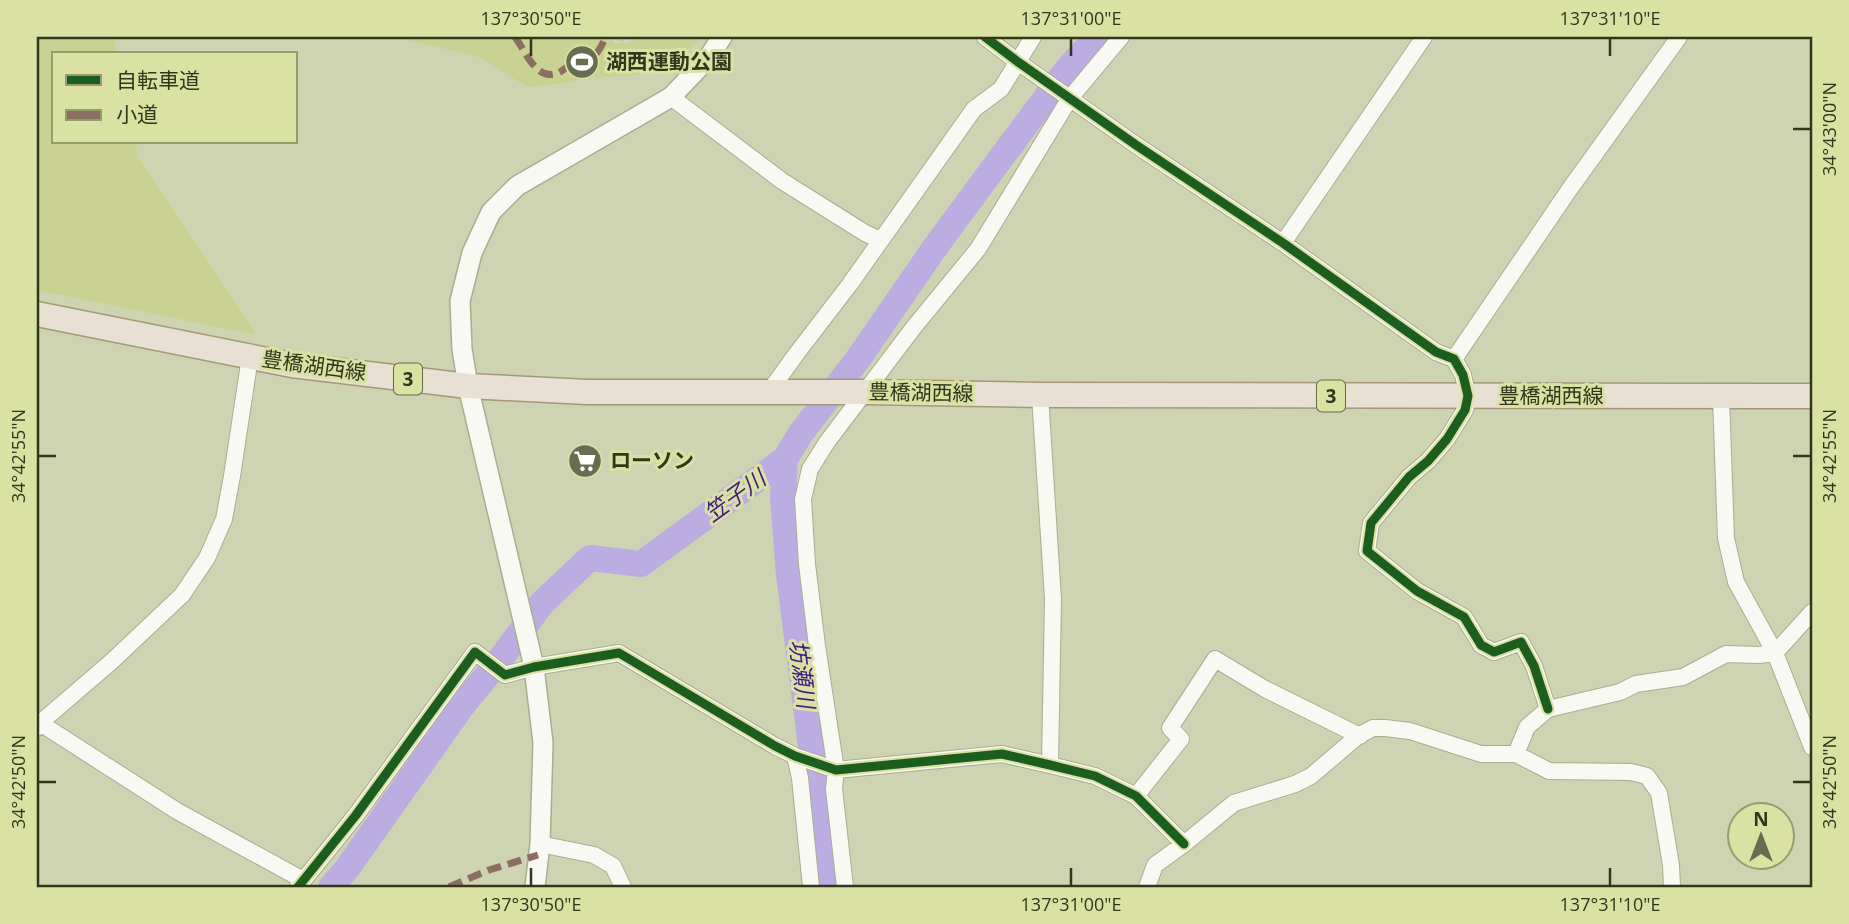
<svg xmlns="http://www.w3.org/2000/svg" width="1849" height="924" viewBox="0 0 1849 924" font-family="'Open Sans','Noto Sans JP',sans-serif">
  <rect width="100%" height="100%" fill="#ced4b1"/>
  <path fill="#c9d293" d="M37 37H114L117 54H54V142H135L138 157 257 335 37 290Z
    M395 37H700L698 41 670 67 633 75 580 79 564 83 527 87 482 58Z"/>
  <g fill="none" stroke-linecap="round" stroke-linejoin="round">
    <path stroke="#bbade1" stroke-width="26" d="M785 459 783 498 789 575 829 887
      M331 887 346 870 462 706 498 662 543 602 590 558 641 564 785 459 801 433 858 359 936 246 998 162 1069 67 1097 37"/>
    <g stroke="#a9ae92" stroke-width="18">
      <path id="minor" d="M985 37 1018 62 1136 145 1283 243 1436 352 1454 359 1463 375 1468 396 1465 410 1447 439 1428 461 1409 477 1371 523 1367 551 1417 591 1464 617 1481 645 1494 652 1521 642 1534 666 1548 709
        M671 97 782 181 865 233 880 240
        M1283 243 1424 37
        M250 357 232 476 224 519 207 558 182 595 111 662 40 723 177 811 303 880
        M1454 359 1569 190 1679 37
        M768 393 797 353 850 284 974 109 1001 89 1033 37
        M1040 395 1053 599 1050 765
        M1721 397 1726 538 1736 582 1775 653 1812 747
        M1516 754 1527 727 1548 709 1620 692 1636 684 1683 677 1726 654 1759 655 1775 653 1812 612
        M795 756 800 778 811 887
        M1136 796 1181 739 1170 728 1215 659 1265 689 1360 736
        M540 844 594 855 613 866 623 887
        M298 887 356 815 475 652 505 675 534 667 619 653 775 746 795 756 836 770 1002 754 1050 765 1095 776 1136 796 1184 844
        M845 887 834 789 836 770 817 646 807 564 803 499 810 469 827 442 914 327 978 249 1070 98 1121 37
        M1147 887 1155 865 1184 844 1234 803 1295 784 1311 776 1358 736 1373 728H1385L1410 731 1481 754H1516L1549 771 1631 772 1647 776 1659 793 1671 865 1672 887"/>
    </g>
    <g stroke="#a9ae92" stroke-width="22">
      <path id="tertiary" d="M37 726 40 723
        M535 887 540 844 543 743 534 667 468 386 462 349 460 301 472 253 491 212 517 186 671 97 708 58 722 37"/>
    </g>
    <g stroke="#a49878" stroke-width="27">
      <path id="primary" d="M37 314 292 365 468 386 587 392H866L1040 395 1812 396"/>
    </g>
    <path stroke="#d3d4ca" stroke-width="2.5" stroke-dasharray="7 3.5" stroke-linecap="butt" d="M604 37C616 45 627 42 639 37"/>
    <use href="#minor" stroke="#f8f9f3" stroke-width="16"/>
    <use href="#tertiary" stroke="#f8f9f3" stroke-width="19"/>
    <use href="#primary" stroke="#e8e0d2" stroke-width="24"/>
    <path stroke="#8d6e63" stroke-width="7" stroke-dasharray="14 7" stroke-linecap="butt" d="M515 37C525 50 536 82 558 73 563 71 567 66 572 64 592 54 595 62 605 38
      M449 887 489 870 538 855"/>
    <g stroke="#d9e2a3" stroke-width="13">
      <path id="cycleway" d="M985 37 1018 62 1136 145 1283 243 1436 352 1454 359 1463 375 1468 396 1465 410 1447 439 1428 461 1409 477 1371 523 1367 551 1417 591 1464 617 1481 645 1494 652 1521 642 1534 666 1548 709
        M298 887 356 815 475 652 505 675 534 667 619 653 775 746 795 756 836 770 1002 754 1050 765 1095 776 1136 796 1184 844"/>
    </g>
    <use href="#cycleway" stroke="#1b5e20" stroke-width="9"/>
  </g>
  <path fill="none" stroke="#32361c" stroke-width="2.5" d="M531 38V56M1071 38V56M1610 38V56M1793 129H1811M38 456H56M1793 456H1811M38 782H56M1793 782H1811M531 868V886M1071 868V886M1610 868V886"/>
  <defs>
    <g id="stadium-disc" transform="scale(1.75)"><circle r="9.5" fill="#696d50" stroke="#d9e2a3"/><path d="M0-5a6.5 5 0 1 0 0 10a6.5 5 0 1 0 0-10ZM-3.5-1.8h7v3.6h-7Z" fill="#fff"/></g>
    <g id="supermarket-disc" transform="scale(1.75)"><circle r="9.5" fill="#696d50" stroke="#d9e2a3"/><path d="M-6-5.5h2.5l.6 2H6L4.5 2H-2.5L-4.4-4H-6ZM-1.5 3.2a1.3 1.3 0 1 0 .1 0ZM3 3.2a1.3 1.3 0 1 0 .1 0Z" fill="#fff"/></g>
  </defs>
  <g fill-rule="evenodd">
    <use href="#stadium-disc" x="582" y="62"/>
    <use href="#supermarket-disc" x="585" y="461"/>
  </g>
  <g text-anchor="middle" stroke-width="6" stroke-linejoin="round" paint-order="stroke">
    <g fill="#d9e2a3" stroke="#646a44" stroke-width="2">
      <rect x="394" y="363.5" width="28" height="31" rx="5"/>
      <rect x="1317" y="380.5" width="28" height="31" rx="5"/>
    </g>
    <g font-size="19" font-weight="bold" fill="#32361c">
      <text x="408" y="386">3</text>
      <text x="1331" y="403">3</text>
    </g>
    <g font-size="21" font-weight="bold" fill="#32361c" stroke="#d9e2a3" text-anchor="start">
      <text x="606" y="69">湖西運動公園</text>
      <text x="610" y="468">ローソン</text>
    </g>
    <g font-size="21" fill="#32361c" stroke="#d9e2a3">
      <text transform="translate(314 366) rotate(8)" y="7">豊橋湖西線</text>
      <text transform="translate(921 393) rotate(1)" y="7">豊橋湖西線</text>
      <text x="1551" y="403">豊橋湖西線</text>
    </g>
    <g font-size="23" font-style="italic" fill="#441b83" stroke="#d9e2a3">
      <text transform="translate(735 496) rotate(-36)" y="8">笠子川</text>
      <text transform="translate(802 674) rotate(83)" y="8">坊瀬川</text>
    </g>
  </g>
  <rect width="1849" height="924" fill="none" stroke="#d9e2a3" stroke-width="77"/>
  <rect x="52" y="52" width="245" height="91" fill="#d9e2a3" stroke="#969d6d" stroke-width="2"/>
  <rect x="66" y="75" width="35" height="10" fill="#1b5e20" stroke="#969d6d" stroke-width="2"/>
  <text x="116" y="88" font-size="21" fill="#32361c">自転車道</text>
  <rect x="66" y="110" width="35" height="10" fill="#8d6e63" stroke="#969d6d" stroke-width="2"/>
  <text x="116" y="122" font-size="21" fill="#32361c">小道</text>
  <g transform="translate(1761 836)"><circle r="33" fill="#d9e2a3" stroke="#969d6d" stroke-width="2"/>
  <path d="M0-5L12 26L0 18L-12 26Z" fill="#696d50"/>
  <text y="-10" font-size="19" font-weight="bold" text-anchor="middle" fill="#32361c">N</text>
  </g>
  <rect x="38" y="38" width="1773" height="848" fill="none" stroke="#32361c" stroke-width="2.5"/>
  <g font-size="18" text-anchor="middle" fill="#32361c">
    <text x="531" y="25">137°30'50"E</text>
    <text x="1071" y="25">137°31'00"E</text>
    <text x="1610" y="25">137°31'10"E</text>
    <text transform="translate(1830 129) rotate(-90)" y="6">34°43'00"N</text>
    <text transform="translate(19 456) rotate(-90)" y="6">34°42'55"N</text>
    <text transform="translate(1830 456) rotate(-90)" y="6">34°42'55"N</text>
    <text transform="translate(19 782) rotate(-90)" y="6">34°42'50"N</text>
    <text transform="translate(1830 782) rotate(-90)" y="6">34°42'50"N</text>
    <text x="531" y="911">137°30'50"E</text>
    <text x="1071" y="911">137°31'00"E</text>
    <text x="1610" y="911">137°31'10"E</text>
  </g>
</svg>
